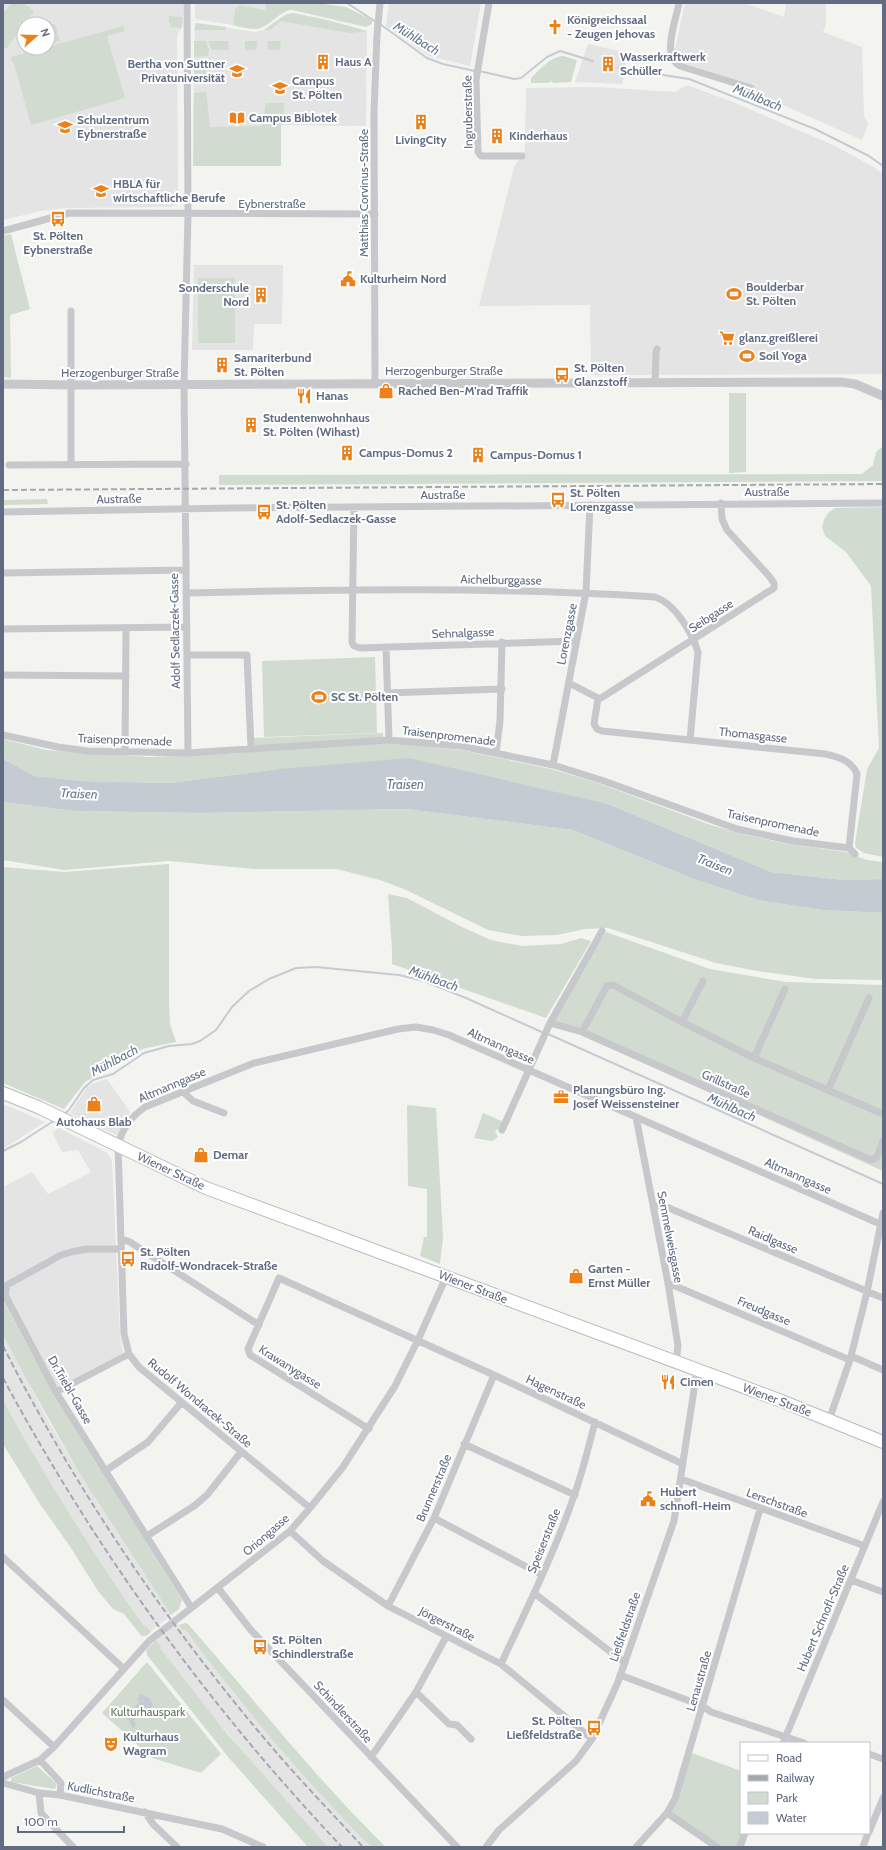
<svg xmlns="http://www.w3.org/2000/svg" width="886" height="1850" viewBox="0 0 886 1850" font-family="Cabin,sans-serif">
  <rect width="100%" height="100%" fill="#f3f4ef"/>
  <path fill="#e3e4e3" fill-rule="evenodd" d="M3 3H183V24L177 36 178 201 175 205 171 207 64 208 41 211 3 220ZM24 24H48V48H24Z
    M195 3H266L265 10 240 5 235 9 233 25 195 19Z
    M389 3H481L470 66 429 56 386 26Z
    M685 3H744L784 17 786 3H826V24L823 32 862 47 864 116 868 124 862 140 751 91 752 85 681 62 675 49Z
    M293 13 327 20 367 31 366 126 281 125V166L193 133 195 23 255 32 264 30 285 15Z
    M588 44 628 53 622 84 575 82Z
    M687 85 733 102 831 144 872 166 883 174V374L591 375 590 305 479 306 514 167 525 150 526 88 597 87 675 92Z
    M194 265H283L282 324H254L253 350H192Z
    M107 1079 130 1112 118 1136 70 1113 87 1087 94 1083Z
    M3 1104 45 1122 3 1149Z
    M59 1128 106 1152 112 1160 120 1335 123 1353 52 1390 3 1300V1187L32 1172 48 1194 91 1172 78 1150 62 1152 52 1132Z
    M3 1335 50 1424 78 1471 171 1615 150 1632 145 1625 144 1626 81 1533 39 1465 3 1400Z
    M177 1623 182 1630 184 1628 234 1694 290 1760 371 1847H328L257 1769 204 1705 160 1648 161 1647 156 1640Z"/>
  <path fill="#d2dbd0" d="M11 3H23L34 11 24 24V31L20 36 17 34 6 49 3 46V14Z
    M266 3H317L346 7 372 20V24L366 27 292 10C278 11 270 28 255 29 248 29 240 27 233 25L235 9 240 5 265 10Z
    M293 13 327 20 367 31 350 33 281 21 270 30H264L285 15Z
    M169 16 182 17V28L171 27V23H169Z
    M196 23 226 27 225 30H194Z
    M55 24 60 41 48 45V26Z
    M123 26 125 31 107 36 125 98 31 125 14 63H12L11 57Z
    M194 41H206L209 50 208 56 194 57Z
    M208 41H228L229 50H212Z
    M245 41H258L256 50H245Z
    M267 41H281L280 50H268Z
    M563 56 577 60 571 82 554 83 551 81 548 83H531V78C540 70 549 57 563 56Z
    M208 59 205 77V84H194V62Z
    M206 92 210 127 262 126 266 103H284L283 125H281V166H193L194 93Z
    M11 234 30 309 10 315 11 378 3 377V236Z
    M198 278H235V343H198Z
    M729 393H746V472L729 473Z
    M883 446V481L219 485V475L862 474 873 465 876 452Z
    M47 499 48 504 3 505V500Z
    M883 507V857L864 853 856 848 855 843 867 769 879 748 871 586 846 552 825 536 822 527 824 520 828 513 835 508Z
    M375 657 377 733 264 737 262 661Z
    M383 733V739L253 747V738Z
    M3 739 46 750 150 757 243 753 262 749 394 743 461 750 551 769 595 782 711 825 742 834 783 843 846 852 867 860 883 862V879L844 880 771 872 608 804 279 769 169 783 81 781 35 776 3 759Z
    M3 802 75 811 201 813 406 809 573 830 694 879 758 900 822 910 883 913V980L816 979 757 971 716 963 608 928 585 929 557 935 522 936 488 930 404 889 383 881 337 869H254L169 861 64 870 3 860Z
    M169 864V1001L170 1024 176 1042 142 1049 85 1082 64 1109 3 1083V867L64 872Z
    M388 894 407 898 462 927 491 940 522 946 561 944 581 938 591 941 546 1018 392 964V949Z
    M606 932 710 969 786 982 883 985V1171L579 1034 546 1025Z
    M407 1105 436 1108 443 1238 440 1264 420 1256 424 1237H427V1189L408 1186Z
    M483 1113 502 1121 500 1128 495 1131 498 1137 492 1141 474 1138Z
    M3 1300 46 1380 182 1600 179 1609 171 1615 78 1471 23 1373 3 1335Z
    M3 1400C45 1478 93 1553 144 1626L145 1625 151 1632 146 1636H142L139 1633 124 1614 113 1609 98 1591 69 1545 40 1504 3 1444Z
    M185 1623 188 1624C254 1699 314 1777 386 1847H371C304 1779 241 1706 185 1629L182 1630 179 1625Z
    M156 1640 161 1646 160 1648 228 1735 328 1847H308L229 1758 147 1655 146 1650Z
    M147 1662 221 1754 201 1773 152 1758 102 1713Z
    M692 1753 741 1771V1833H744L738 1847H720L668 1813Z
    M37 1766 57 1784 55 1789 11 1782V1778Z"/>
  <path fill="#c5cbd3" d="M409 758 608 804 771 872 844 880 883 879V913L822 910 758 900 694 879 573 830 406 809 201 813 75 811 3 802V759L35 776 81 781 169 783 279 769Z
    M140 1694 149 1698 153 1705 148 1712 142 1710 137 1714 134 1721 136 1725 133 1729 129 1720 123 1717 122 1713H127L140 1702 137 1700Z"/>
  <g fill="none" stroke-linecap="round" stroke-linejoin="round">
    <path stroke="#c5cbd3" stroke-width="2" d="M347 3 376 22
      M380 24 427 58 443 64 475 71
      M618 68 689 79 815 129 869 156 883 166
      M479 71 514 79 521 78 547 57 560 51 593 61
      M548 1034 883 1184
      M64 1114 69 1110 84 1088 93 1080 113 1074 144 1053 169 1046 192 1044 200 1041 216 1030 232 1007 249 991 269 979 296 968 316 967 399 975 424 981 466 998 544 1033
      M3 1151 21 1142 55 1120"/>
    <g stroke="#b8babf" stroke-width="14">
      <path id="primary" d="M3 1093 38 1107 206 1188 779 1400 883 1442"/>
    </g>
    <path stroke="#c6c8cc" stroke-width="7" d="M187 3 188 215 184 385 188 753
      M489 3 476 80 478 152 481 156H522
      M679 3C676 20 661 56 680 66L751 88
      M3 231 69 213 375 214
      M71 311V465
      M375 383 374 111 377 35 380 3
      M655 383 656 352 657 349
      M9 465 186 464
      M354 507 352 642 354 646 360 648 576 641
      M3 512 233 508 883 503
      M3 573 186 570
      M186 593C342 589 499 587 655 597 675 603 692 633 698 652L690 740
      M3 629 187 627
      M386 647 389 740
      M187 655H247L251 748
      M3 675 126 676
      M569 683 598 698H601L774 588V583L769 576 727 530 722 519 721 503
      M387 693 502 689
      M598 698 594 724 597 729 602 731 826 754C840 758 851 760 857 774L849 848
      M3 735 58 747 88 751 188 753 389 740 461 746 553 765 601 780 737 829 793 841 849 848 855 854
      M125 751 126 628
      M496 753 500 721 502 642
      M553 765 586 592 590 505
      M682 1022 703 981
      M550 1023 582 1032 871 1160 877 1157 883 1141
      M582 1032 607 986 613 985 682 1022 754 1058 883 1114
      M754 1058 785 989
      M828 1090 869 998
      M183 1092 193 1101 224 1113
      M636 1117 668 1283 678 1346 676 1362
      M502 1130 550 1023 602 931
      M653 1206H664L883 1298
      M122 1239 130 1242 259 1325
      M121 1249H87L71 1252 61 1255 7 1285 5 1295 56 1392 191 1607
      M668 1283 850 1360
      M851 1356 883 1370
      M56 1392 129 1354
      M829 1420 850 1360 867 1292 883 1213
      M369 1429 250 1355 248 1349 279 1278 494 1375 683 1464
      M464 1444 575 1495
      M105 1471 148 1442 181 1403
      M681 1479 865 1546
      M310 1508 139 1367 129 1354 124 1334 118 1146C122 1128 131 1117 145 1107L254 1063 398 1029 416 1027 433 1030 449 1035 880 1224
      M434 1518 542 1575
      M290 1531 323 1561 388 1606 501 1664 592 1739
      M147 1536 194 1506 207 1495 241 1452
      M3 1557 123 1668
      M851 1580 883 1592
      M218 1588 250 1629 457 1847
      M534 1593 625 1663
      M388 1606 434 1518 494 1375
      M501 1664C527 1608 555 1552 575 1493 583 1470 589 1446 595 1422
      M620 1675 703 1706 711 1712 804 1743
      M416 1692 449 1724 457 1725 471 1739
      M3 1700 54 1747
      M783 1743 883 1502
      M869 1754 883 1759
      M371 1757 416 1692 446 1637
      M40 1760 61 1783 60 1795
      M3 1777 40 1760 54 1747 149 1641 290 1531 310 1508 343 1467 395 1386 418 1340 446 1277
      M3 1783 39 1793 60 1795 222 1829 263 1847
      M39 1793 41 1813 73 1847
      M145 1812 153 1824 177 1847
      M667 1813 717 1847
      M869 1832 883 1798
      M486 1847 499 1830 576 1761 592 1739 618 1682 674 1521 697 1370
      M636 1847 667 1813 675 1799 760 1509
      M740 1847 745 1833
      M863 1847 868 1833"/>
    <path stroke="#c6c8cc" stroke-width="9" d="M3 384 72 385 841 382 855 384 883 396"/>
    <use href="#primary" stroke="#fff" stroke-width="12"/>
    <path stroke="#a5a8b0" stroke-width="2" stroke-dasharray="6 3" stroke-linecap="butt" d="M3 490 883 484
      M3 1346C73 1484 159 1613 259 1732 292 1772 328 1809 363 1847
      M3 1378C95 1549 208 1706 342 1847"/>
  </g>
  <defs>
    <g id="church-bare" transform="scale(1.2)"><path d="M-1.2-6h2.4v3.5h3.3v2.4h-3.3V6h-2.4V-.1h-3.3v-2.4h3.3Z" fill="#eb8118" stroke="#fff" stroke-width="2.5" paint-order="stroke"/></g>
    <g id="building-bare" transform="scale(1.2)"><path d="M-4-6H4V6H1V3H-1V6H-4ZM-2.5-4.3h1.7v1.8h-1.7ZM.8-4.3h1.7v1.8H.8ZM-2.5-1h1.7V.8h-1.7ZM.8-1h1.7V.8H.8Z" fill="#eb8118" stroke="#fff" stroke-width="2.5" paint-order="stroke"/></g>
    <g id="university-bare" transform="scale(1.2)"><path d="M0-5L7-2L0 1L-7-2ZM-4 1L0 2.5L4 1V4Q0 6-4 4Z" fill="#eb8118" stroke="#fff" stroke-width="2.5" paint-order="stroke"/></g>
    <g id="library-bare" transform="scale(1.2)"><path d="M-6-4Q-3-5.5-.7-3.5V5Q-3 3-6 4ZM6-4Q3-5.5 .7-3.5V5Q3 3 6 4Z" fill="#eb8118" stroke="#fff" stroke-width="2.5" paint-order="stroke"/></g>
    <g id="school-bare" transform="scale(1.2)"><path d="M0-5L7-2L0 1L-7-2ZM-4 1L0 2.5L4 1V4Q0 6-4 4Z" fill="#eb8118" stroke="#fff" stroke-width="2.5" paint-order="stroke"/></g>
    <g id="bus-bare" transform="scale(1.2)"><path d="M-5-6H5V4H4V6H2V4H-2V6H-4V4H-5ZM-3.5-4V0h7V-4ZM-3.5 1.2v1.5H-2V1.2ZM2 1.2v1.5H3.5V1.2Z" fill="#eb8118" stroke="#fff" stroke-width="2.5" paint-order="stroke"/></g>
    <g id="civic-bare" transform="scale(1.2)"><path d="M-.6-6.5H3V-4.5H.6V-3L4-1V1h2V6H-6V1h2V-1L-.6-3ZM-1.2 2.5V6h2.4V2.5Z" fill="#eb8118" stroke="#fff" stroke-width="2.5" paint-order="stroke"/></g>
    <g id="stadium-bare" transform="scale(1.2)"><path d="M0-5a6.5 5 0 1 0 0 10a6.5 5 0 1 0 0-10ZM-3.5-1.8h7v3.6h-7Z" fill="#eb8118" stroke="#fff" stroke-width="2.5" paint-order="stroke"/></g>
    <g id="supermarket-bare" transform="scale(1.2)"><path d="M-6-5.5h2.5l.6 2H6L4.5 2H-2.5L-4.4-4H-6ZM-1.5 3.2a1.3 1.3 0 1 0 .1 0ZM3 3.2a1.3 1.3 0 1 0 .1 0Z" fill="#eb8118" stroke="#fff" stroke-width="2.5" paint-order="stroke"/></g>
    <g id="shop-bare" transform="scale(1.2)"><path d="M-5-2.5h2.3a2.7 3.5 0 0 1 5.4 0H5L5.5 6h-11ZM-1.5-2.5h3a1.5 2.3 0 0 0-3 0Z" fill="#eb8118" stroke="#fff" stroke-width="2.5" paint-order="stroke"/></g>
    <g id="restaurant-bare" transform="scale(1.2)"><path d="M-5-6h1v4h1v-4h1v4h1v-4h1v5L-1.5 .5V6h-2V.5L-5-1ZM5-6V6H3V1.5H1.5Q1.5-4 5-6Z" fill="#eb8118" stroke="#fff" stroke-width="2.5" paint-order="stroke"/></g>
    <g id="office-bare" transform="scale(1.2)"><path d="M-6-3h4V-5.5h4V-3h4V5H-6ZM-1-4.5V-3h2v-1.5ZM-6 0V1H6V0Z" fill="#eb8118" stroke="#fff" stroke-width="2.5" paint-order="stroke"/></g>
    <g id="theatre-bare" transform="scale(1.2)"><path d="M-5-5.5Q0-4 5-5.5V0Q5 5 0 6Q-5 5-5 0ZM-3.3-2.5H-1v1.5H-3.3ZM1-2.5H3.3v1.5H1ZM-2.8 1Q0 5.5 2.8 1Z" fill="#eb8118" stroke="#fff" stroke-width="2.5" paint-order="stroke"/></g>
  </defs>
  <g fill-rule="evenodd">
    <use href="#church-bare" x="555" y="27"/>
    <use href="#building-bare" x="323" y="62"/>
    <use href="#building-bare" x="608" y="64"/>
    <use href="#university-bare" x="237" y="71"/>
    <use href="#university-bare" x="280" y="88"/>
    <use href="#library-bare" x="237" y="118"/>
    <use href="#building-bare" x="421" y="122"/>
    <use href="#school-bare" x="65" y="127"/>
    <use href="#building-bare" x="497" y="136"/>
    <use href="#school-bare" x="101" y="191"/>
    <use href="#bus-bare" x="58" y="219"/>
    <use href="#civic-bare" x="348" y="279"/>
    <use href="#stadium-bare" x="734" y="294"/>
    <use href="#building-bare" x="261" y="295"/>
    <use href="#supermarket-bare" x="727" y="338"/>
    <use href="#stadium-bare" x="747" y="356"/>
    <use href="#building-bare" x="222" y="365"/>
    <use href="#bus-bare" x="562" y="375"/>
    <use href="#shop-bare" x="386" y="391"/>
    <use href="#restaurant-bare" x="304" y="396"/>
    <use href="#building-bare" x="251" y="425"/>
    <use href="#building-bare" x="347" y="453"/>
    <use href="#building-bare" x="478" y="455"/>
    <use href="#bus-bare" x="558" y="500"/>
    <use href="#bus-bare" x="264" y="512"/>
    <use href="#stadium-bare" x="319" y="697"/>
    <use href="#office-bare" x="561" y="1097"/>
    <use href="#shop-bare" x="94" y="1104"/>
    <use href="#shop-bare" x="201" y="1155"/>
    <use href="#bus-bare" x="128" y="1259"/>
    <use href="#shop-bare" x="576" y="1276"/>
    <use href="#restaurant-bare" x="668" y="1382"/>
    <use href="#civic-bare" x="648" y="1499"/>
    <use href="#bus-bare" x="260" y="1647"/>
    <use href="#bus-bare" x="594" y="1728"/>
    <use href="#theatre-bare" x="111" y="1744"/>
  </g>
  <g text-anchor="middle" stroke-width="4" stroke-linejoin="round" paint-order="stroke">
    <g font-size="12" font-weight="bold" fill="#616b82" stroke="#fff" text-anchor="start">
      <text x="567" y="24">Königreichssaal<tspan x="567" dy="14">- Zeugen Jehovas</tspan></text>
      <text x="620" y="61">Wasserkraftwerk<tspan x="620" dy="14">Schüller</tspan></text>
      <text x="335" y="66">Haus A</text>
      <text x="225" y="68" text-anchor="end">Bertha von Suttner<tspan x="225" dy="14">Privatuniversität</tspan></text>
      <text x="292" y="85">Campus<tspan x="292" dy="14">St. Pölten</tspan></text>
      <text x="249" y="122">Campus Biblotek</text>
      <text x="77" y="124">Schulzentrum<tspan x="77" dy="14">Eybnerstraße</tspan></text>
      <text x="509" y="140">Kinderhaus</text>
      <text x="421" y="144" text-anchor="middle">LivingCity</text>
      <text x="113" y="188">HBLA für<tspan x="113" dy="14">wirtschaftliche Berufe</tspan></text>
      <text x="58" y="240" text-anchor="middle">St. Pölten<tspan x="58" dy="14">Eybnerstraße</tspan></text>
      <text x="360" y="283">Kulturheim Nord</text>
      <text x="746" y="291">Boulderbar<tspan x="746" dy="14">St. Pölten</tspan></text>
      <text x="249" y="292" text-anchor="end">Sonderschule<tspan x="249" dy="14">Nord</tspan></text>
      <text x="739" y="342">glanz.greißlerei</text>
      <text x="759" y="360">Soil Yoga</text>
      <text x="234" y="362">Samariterbund<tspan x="234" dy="14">St. Pölten</tspan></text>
      <text x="574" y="372">St. Pölten<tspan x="574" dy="14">Glanzstoff</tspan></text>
      <text x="398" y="395">Rached Ben-M'rad Traffik</text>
      <text x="316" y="400">Hanas</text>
      <text x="263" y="422">Studentenwohnhaus<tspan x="263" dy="14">St. Pölten (Wihast)</tspan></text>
      <text x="359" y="457">Campus-Domus 2</text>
      <text x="490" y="459">Campus-Domus 1</text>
      <text x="570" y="497">St. Pölten<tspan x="570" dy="14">Lorenzgasse</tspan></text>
      <text x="276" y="509">St. Pölten<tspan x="276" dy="14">Adolf-Sedlaczek-Gasse</tspan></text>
      <text x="331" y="701">SC St. Pölten</text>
      <text x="573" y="1094">Planungsbüro Ing.<tspan x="573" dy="14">Josef Weissensteiner</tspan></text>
      <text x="94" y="1126" text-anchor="middle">Autohaus Blab</text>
      <text x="213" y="1159">Demar</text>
      <text x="140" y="1256">St. Pölten<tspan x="140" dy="14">Rudolf-Wondracek-Straße</tspan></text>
      <text x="588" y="1273">Garten -<tspan x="588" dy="14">Ernst Müller</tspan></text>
      <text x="680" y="1386">Cimen</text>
      <text x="660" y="1496">Hubert<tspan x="660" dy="14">schnofl-Heim</tspan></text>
      <text x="272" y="1644">St. Pölten<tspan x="272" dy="14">Schindlerstraße</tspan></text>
      <text x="582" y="1725" text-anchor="end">St. Pölten<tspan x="582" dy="14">Ließfeldstraße</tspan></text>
      <text x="123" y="1741">Kulturhaus<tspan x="123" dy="14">Wagram</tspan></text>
    </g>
    <g font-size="12" fill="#616b82" stroke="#fff">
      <text transform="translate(468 112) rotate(-91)" y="4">Ingruberstraße</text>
      <text transform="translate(364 193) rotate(-90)" y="4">Matthias Corvinus-Straße</text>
      <text x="272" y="208">Eybnerstraße</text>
      <text x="444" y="375">Herzogenburger Straße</text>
      <text x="120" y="377">Herzogenburger Straße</text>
      <text x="767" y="496">Austraße</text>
      <text x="443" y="499">Austraße</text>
      <text transform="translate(119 499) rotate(-1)" y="4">Austraße</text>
      <text transform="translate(501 580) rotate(1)" y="4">Aichelburggasse</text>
      <text transform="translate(711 616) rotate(-33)" y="4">Seibgasse</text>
      <text transform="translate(175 631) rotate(-91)" y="4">Adolf Sedlaczek-Gasse</text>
      <text transform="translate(463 633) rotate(-2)" y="4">Sehnalgasse</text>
      <text transform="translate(567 634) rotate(-79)" y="4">Lorenzgasse</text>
      <text transform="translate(753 735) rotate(6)" y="4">Thomasgasse</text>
      <text transform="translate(449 736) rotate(7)" y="4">Traisenpromenade</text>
      <text transform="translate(125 740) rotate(2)" y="4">Traisenpromenade</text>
      <text transform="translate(773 823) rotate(12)" y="4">Traisenpromenade</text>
      <text transform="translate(501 1046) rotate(24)" y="4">Altmanngasse</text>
      <text transform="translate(726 1084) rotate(24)" y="4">Grillstraße</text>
      <text transform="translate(172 1085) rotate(-23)" y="4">Altmanngasse</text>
      <text transform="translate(171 1171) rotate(25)" y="4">Wiener Straße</text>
      <text transform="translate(798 1176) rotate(24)" y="4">Altmanngasse</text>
      <text transform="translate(670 1237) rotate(79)" y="4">Semmelweisgasse</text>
      <text transform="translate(773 1240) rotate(23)" y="4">Raidlgasse</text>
      <text transform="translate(473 1287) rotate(21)" y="4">Wiener Straße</text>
      <text transform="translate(764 1311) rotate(23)" y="4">Freudgasse</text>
      <text transform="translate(290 1367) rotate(32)" y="4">Krawanygasse</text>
      <text transform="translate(70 1390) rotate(60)" y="4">Dr.Triebl-Gasse</text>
      <text transform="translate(556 1392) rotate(25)" y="4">Hagenstraße</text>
      <text transform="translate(777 1400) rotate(21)" y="4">Wiener Straße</text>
      <text transform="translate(200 1403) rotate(40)" y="4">Rudolf Wondracek-Straße</text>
      <text transform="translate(434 1488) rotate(-67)" y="4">Brunnerstraße</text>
      <text transform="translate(777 1503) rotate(20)" y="4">Lerschstraße</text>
      <text transform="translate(266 1535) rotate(-41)" y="4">Oriongasse</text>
      <text transform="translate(544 1541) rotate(-68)" y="4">Speiserstraße</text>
      <text transform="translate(823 1618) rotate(-67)" y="4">Hubert Schnofl-Straße</text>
      <text transform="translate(447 1624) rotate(27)" y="4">Jörgerstraße</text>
      <text transform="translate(625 1627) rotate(-71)" y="4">Ließfeldstraße</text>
      <text transform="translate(699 1681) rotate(-74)" y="4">Lenaustraße</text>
      <text transform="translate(343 1712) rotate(47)" y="4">Schindlerstraße</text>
      <text transform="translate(101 1792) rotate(11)" y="4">Kudlichstraße</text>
    </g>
    <g font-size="12" fill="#607962" stroke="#fff">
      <text x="148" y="1716">Kulturhauspark</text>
    </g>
    <g font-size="13" font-style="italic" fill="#66788e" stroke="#fff">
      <text transform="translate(417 38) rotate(32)" y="5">Mühlbach</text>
      <text transform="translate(758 97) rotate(22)" y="5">Mühlbach</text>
      <text x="405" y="789">Traisen</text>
      <text transform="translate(79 793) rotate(2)" y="5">Traisen</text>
      <text transform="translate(715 864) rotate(22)" y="5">Traisen</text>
      <text transform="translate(434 978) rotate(20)" y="5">Mühlbach</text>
      <text transform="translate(114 1060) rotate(-28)" y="5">Mühlbach</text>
      <text transform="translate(732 1107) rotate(24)" y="5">Mühlbach</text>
    </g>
  </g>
  <rect width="886" height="1850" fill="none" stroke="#616b82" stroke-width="8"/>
  <rect x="740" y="1742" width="130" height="92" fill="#ffffff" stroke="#c0c4cd"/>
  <rect x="748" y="1755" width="20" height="6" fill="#ffffff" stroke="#c0c4cd"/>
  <text x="776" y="1762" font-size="12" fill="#616b82">Road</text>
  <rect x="748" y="1775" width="20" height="6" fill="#a5a8b0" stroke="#c0c4cd"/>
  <text x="776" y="1782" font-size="12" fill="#616b82">Railway</text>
  <rect x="748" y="1792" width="20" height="12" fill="#d2dbd0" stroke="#c0c4cd"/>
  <text x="776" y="1802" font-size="12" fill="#616b82">Park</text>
  <rect x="748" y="1812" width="20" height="12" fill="#c5cbd3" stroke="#c0c4cd"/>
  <text x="776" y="1822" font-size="12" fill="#616b82">Water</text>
  <g transform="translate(36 36) rotate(70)"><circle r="19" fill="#ffffff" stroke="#c0c4cd"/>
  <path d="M0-3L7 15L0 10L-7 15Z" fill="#eb8118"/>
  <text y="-6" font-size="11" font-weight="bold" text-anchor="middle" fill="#616b82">N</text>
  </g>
  <path d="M18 1826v6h106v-6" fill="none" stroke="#616b82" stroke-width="2"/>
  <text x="24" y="1826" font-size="12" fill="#616b82" stroke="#ffffff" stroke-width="3" paint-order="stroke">100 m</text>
</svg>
